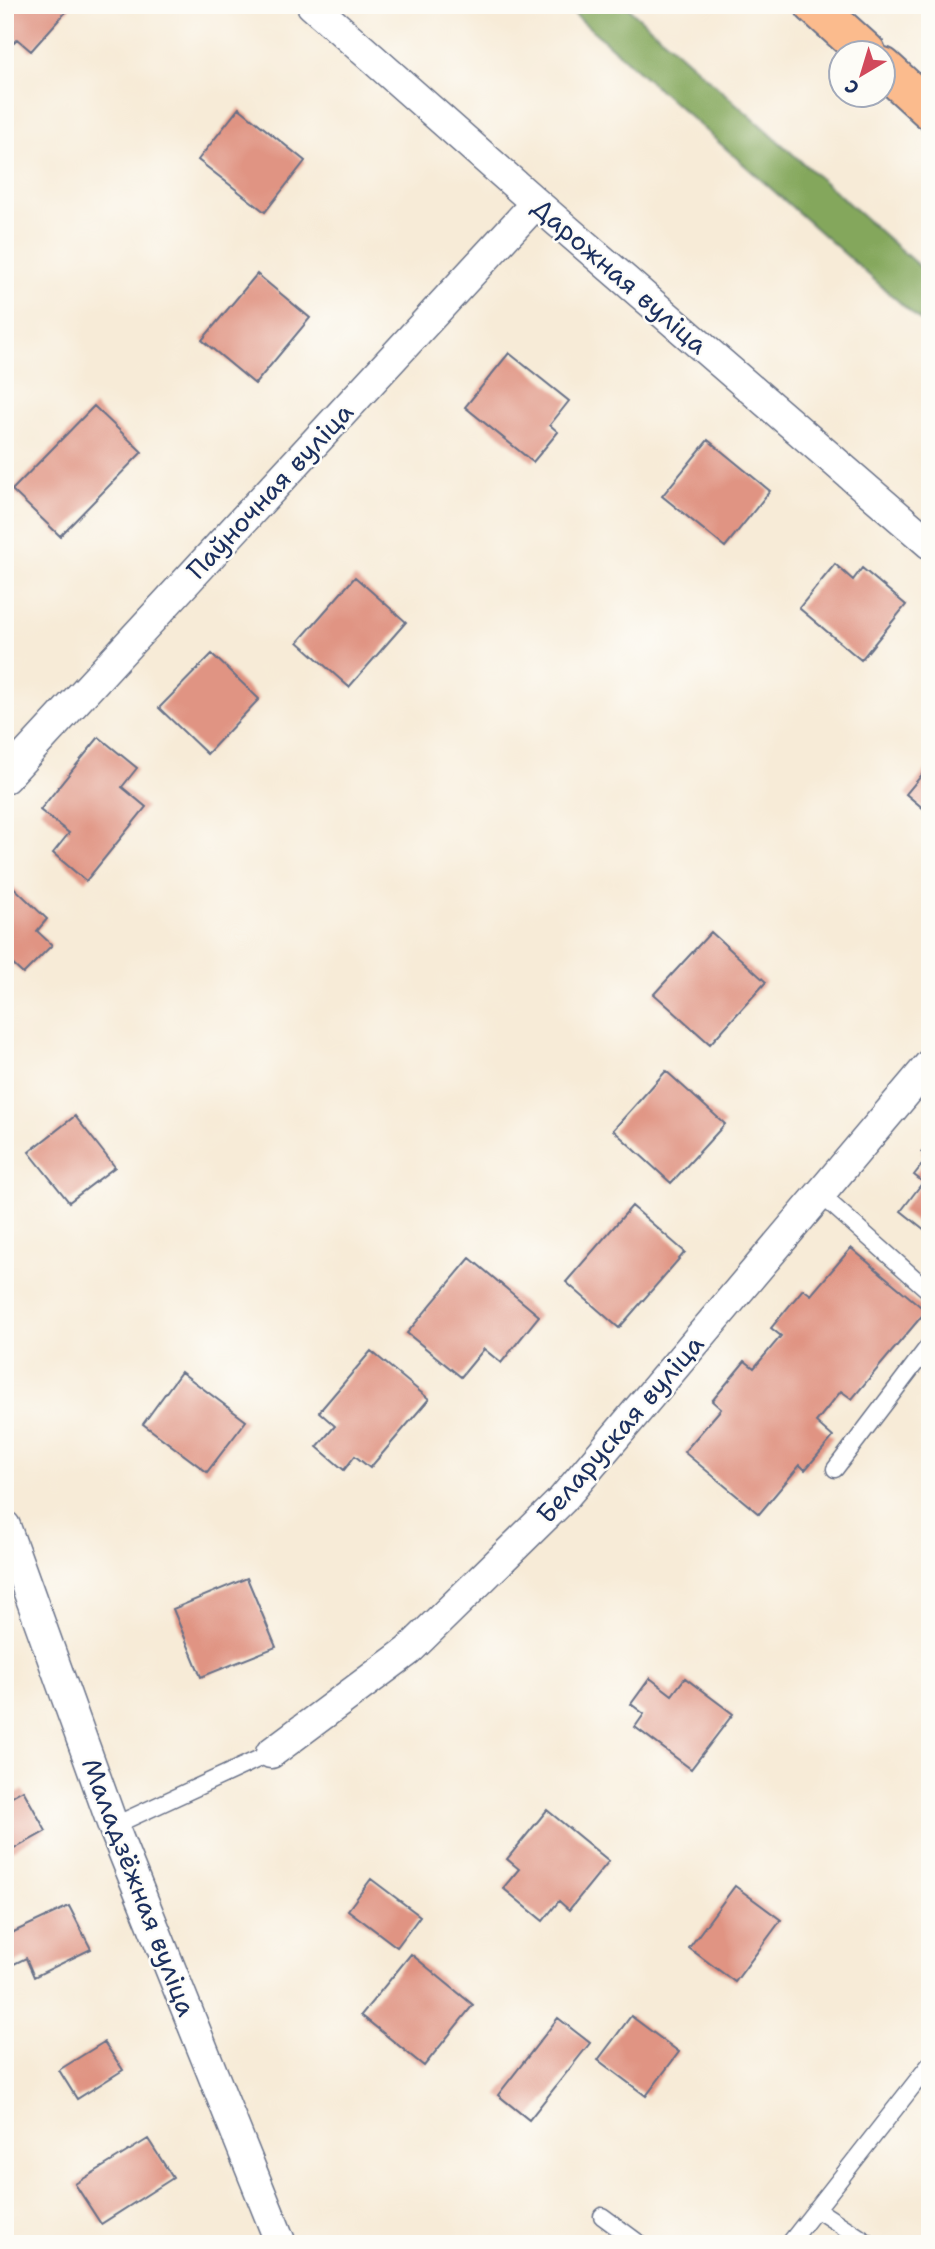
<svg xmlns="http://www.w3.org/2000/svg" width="935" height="2249" viewBox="0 0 935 2249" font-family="'Shantell Sans',sans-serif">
  <rect width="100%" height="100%" fill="#fdfcf7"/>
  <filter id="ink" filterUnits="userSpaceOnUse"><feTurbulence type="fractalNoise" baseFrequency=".0143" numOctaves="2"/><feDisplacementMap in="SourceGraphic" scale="14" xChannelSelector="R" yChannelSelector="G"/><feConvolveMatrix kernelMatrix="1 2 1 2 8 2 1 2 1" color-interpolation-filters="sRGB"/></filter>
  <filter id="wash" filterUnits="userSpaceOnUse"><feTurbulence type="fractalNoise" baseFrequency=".00686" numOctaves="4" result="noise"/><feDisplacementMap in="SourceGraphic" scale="28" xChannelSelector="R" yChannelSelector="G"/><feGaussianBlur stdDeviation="1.57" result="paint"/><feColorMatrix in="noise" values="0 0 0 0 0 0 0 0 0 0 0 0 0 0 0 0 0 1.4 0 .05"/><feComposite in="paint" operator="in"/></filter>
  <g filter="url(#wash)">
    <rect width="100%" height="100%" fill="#f7ebd7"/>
    <path fill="#84a75c" stroke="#506b5d" stroke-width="2" d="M564 5H625L930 276V318L924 324Z"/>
    <g id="blocks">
      <path fill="#e09483" d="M5 5H72L31 51 17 39 5 51Z
        M239 108 305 161 265 212 198 160Z
        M257 274 310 318 255 384 202 340Z
        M509 353 569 401 550 425 558 432 533 462 465 407Z
        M94 406 142 452 60 536 12 490Z
        M708 440 770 491 725 547 662 496Z
        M835 564 853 580 862 568 906 605 861 660 799 608Z
        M355 577 406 622 349 687 298 642Z
        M212 654 259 699 207 754 159 708Z
        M99 737 137 768 122 787 146 807 86 881 53 853 69 833 40 810Z
        M930 765V814L906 794Z
        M5 879 47 919 37 931 52 945 23 974 8 960 5 963Z
        M711 932 766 982 710 1044 654 994Z
        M666 1071 725 1124 671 1183 613 1130Z
        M75 1116 115 1167 69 1202 29 1152Z
        M930 1141V1234L901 1211 923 1182 914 1175 928 1157 921 1152Z
        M632 1206 685 1252 619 1328 566 1282Z
        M851 1248 926 1311 852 1399 841 1391 816 1422 833 1437 805 1470 800 1465 759 1514 684 1452 721 1409 712 1401 745 1361 754 1368 781 1336 771 1328 803 1289 811 1295Z
        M470 1258 539 1316 501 1363 484 1349 461 1377 407 1333Z
        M371 1351 429 1399 370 1468 355 1456 344 1470 317 1447 335 1426 319 1412Z
        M181 1372 246 1421 207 1472 143 1424Z
        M247 1578 276 1647 201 1677 173 1609Z
        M650 1678 672 1695 685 1678 733 1714 691 1769 635 1727 644 1714 631 1704Z
        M23 1790 46 1831 5 1854V1800Z
        M547 1810 609 1861 569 1910 559 1901 543 1921 503 1888 519 1869 507 1859Z
        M371 1879 420 1916 397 1947 348 1910Z
        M735 1886 781 1920 735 1982 689 1948Z
        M69 1906 91 1949 34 1977 26 1958 12 1965 5 1952V1936Z
        M411 1954 473 2005 424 2066 361 2015Z
        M631 2016 679 2052 646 2096 598 2060Z
        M558 2018 590 2043 529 2120 498 2095Z
        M104 2042 123 2070 77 2099 59 2070Z
        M148 2139 173 2178 101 2224 75 2184Z"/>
    </g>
  </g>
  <g filter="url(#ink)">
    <use href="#blocks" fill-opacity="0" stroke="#687188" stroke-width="2"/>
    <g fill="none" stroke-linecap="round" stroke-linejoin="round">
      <g stroke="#687188" stroke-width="19">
        <path id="service" d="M820 1194 930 1292
          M835 1469 930 1344
          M113 1826 271 1753
          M816 2209 870 2244
          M602 2216 640 2244
          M789 2244 930 2064"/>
      </g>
      <g stroke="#687188" stroke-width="33">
        <path id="minor" d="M312 5 536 203 930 544
          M5 778 536 203
          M5 1526 113 1826 281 2244
          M271 1753 408 1651 562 1500 930 1064"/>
      </g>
      <g stroke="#687188" stroke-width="42">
        <path id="primary" d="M814 5 866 52
          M883 67 930 110"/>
      </g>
      <use href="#service" stroke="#fff" stroke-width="16"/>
      <use href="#minor" stroke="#fff" stroke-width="30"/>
      <use href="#primary" stroke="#fbbb8d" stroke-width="38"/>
    </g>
  </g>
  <g text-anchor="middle" stroke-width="5" stroke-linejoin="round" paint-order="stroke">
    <g font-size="26" fill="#1b2f5e" stroke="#fdfcf7">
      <text transform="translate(620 276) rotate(41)" y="9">Дарожная вуліца</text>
      <text transform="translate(270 491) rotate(-47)" y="9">Паўночная вуліца</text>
      <text transform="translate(620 1429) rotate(-49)" y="9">Беларуская вуліца</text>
      <text transform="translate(139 1887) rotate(69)" y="9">Маладзёжная вуліца</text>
    </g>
  </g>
  <rect width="935" height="2249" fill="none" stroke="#fdfcf7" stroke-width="28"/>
  <g transform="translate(862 74) rotate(218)"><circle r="33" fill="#fdfcf7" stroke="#a3aaba" stroke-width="2"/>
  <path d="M0-5L12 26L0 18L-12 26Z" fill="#d1495b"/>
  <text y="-10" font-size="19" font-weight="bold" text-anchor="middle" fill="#1b2f5e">С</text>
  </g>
</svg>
